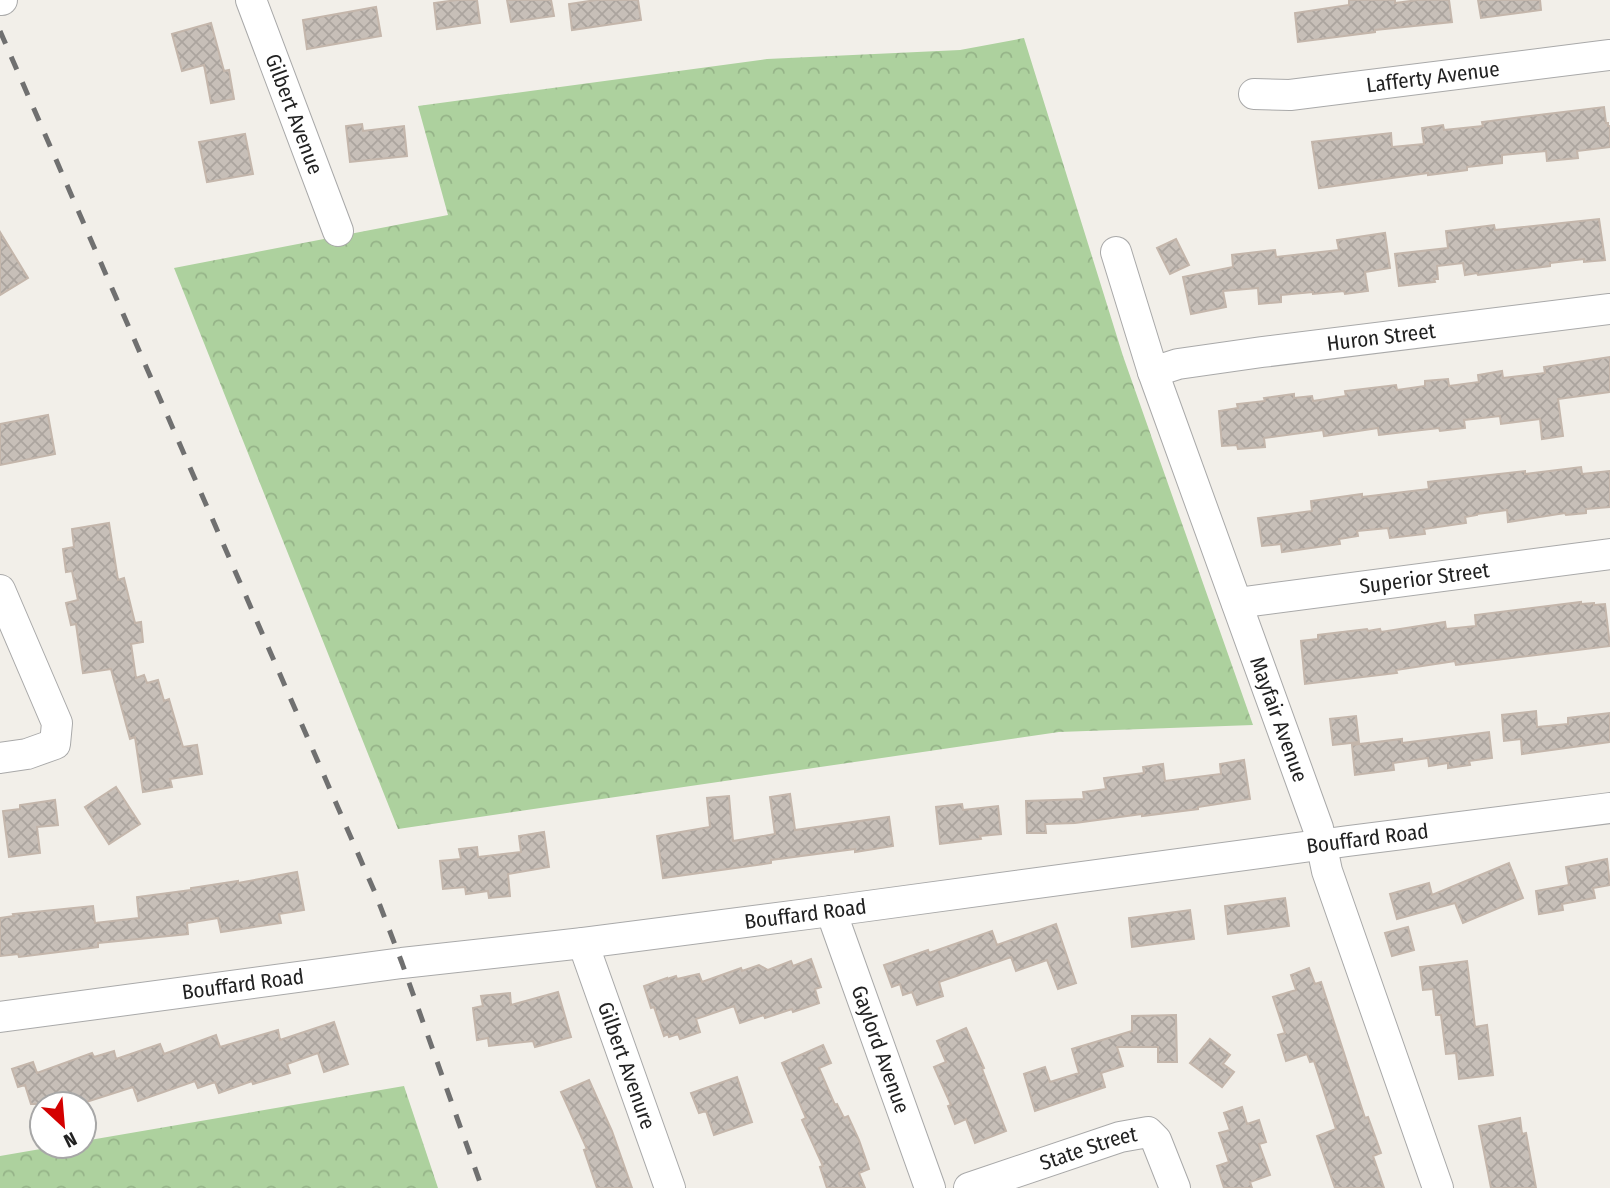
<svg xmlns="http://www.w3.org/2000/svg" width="1610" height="1188" viewBox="0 0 1610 1188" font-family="'Fira Sans Condensed',sans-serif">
  <defs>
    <pattern id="forest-crowns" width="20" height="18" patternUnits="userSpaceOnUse" patternTransform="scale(1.75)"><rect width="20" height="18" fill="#add19e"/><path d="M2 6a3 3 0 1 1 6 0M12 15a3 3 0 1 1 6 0" fill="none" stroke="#95b388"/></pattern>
    <pattern id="building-cross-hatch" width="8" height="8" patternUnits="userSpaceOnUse" patternTransform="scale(1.75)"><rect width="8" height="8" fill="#c7bfb8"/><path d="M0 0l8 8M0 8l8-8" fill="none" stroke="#aba49e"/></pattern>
  </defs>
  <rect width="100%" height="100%" fill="#f2efe9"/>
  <path fill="url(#forest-crowns)" d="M1024 38 1123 356 1253 725 1059 732 398 829 174 268 448 215 418 106 767 59 960 50Z
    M404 1086 438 1188H0V1156L58 1146H84V1141Z"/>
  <path fill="url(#building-cross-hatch)" stroke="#c4b6ab" stroke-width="2" d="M457 0H477L480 23 437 29 434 3Z
    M507 0H551L554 16 511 22Z
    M596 0H638L641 20 572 30 569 4Z
    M1349 0H1395V3L1418 0H1449L1452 22 1375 30V32L1298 42 1295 13 1349 5Z
    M1478 0H1540L1541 10 1481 18Z
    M376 7 381 36 307 49 303 20Z
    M211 23 224 71 229 70 234 99 211 103 204 65 182 71 172 34Z
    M1604 107 1606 123H1608V126H1610V147L1577 151 1578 158 1547 161 1546 151 1502 155V163L1467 167V170L1428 175V173L1319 188 1312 142 1391 133 1392 147 1424 144 1422 128 1443 125 1444 130 1483 126 1482 122Z
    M362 124 363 131 404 126 407 156 350 162 346 126Z
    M245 134 253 174 207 182 199 142Z
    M1599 219 1605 260 1584 262V259L1550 263V266L1478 275 1477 273 1465 275 1463 263 1437 266 1438 279H1434L1435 282 1399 286 1395 254 1448 248 1446 231 1494 225 1495 230Z
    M0 232 28 278 0 295Z
    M1385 233 1390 268 1365 272 1368 291 1345 294 1344 291 1313 294V292L1281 295V302L1259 304 1258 288 1223 291 1226 307 1191 314 1183 277 1233 267 1232 255 1275 250 1276 257 1339 250 1337 240Z
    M1176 239 1189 265 1170 274 1157 248Z
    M1610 357V392L1558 399 1563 436 1542 439 1540 419 1501 424 1500 416 1464 420 1465 428 1440 431 1439 428 1379 435 1378 428 1324 436 1323 430 1264 438 1265 447 1238 449 1237 445 1222 446 1219 411 1238 408 1237 404 1265 401 1264 398 1294 394V398L1312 396 1313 401 1346 396 1345 391 1396 385 1397 390 1425 386V381L1448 379 1449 386 1479 382 1478 375 1502 371 1503 378 1545 373 1544 367Z
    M48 415 55 454 0 465V424Z
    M1581 467 1582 474 1610 471V507L1586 509V513L1566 515 1565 513 1508 522 1507 510 1477 514V515L1465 517 1466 523 1424 529 1425 534 1390 538 1388 528 1357 531 1358 536 1339 539 1340 544 1282 552 1281 544 1262 546 1258 518 1312 511 1311 501 1362 494V497L1429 489 1428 482 1525 471V474Z
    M109 523 118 580 124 578 135 623 141 622 143 642 131 644 136 678 144 675 147 683 158 680 164 701 169 699 183 747 197 745 202 774 170 779 172 787 143 792 135 737 130 739 111 669 83 673 76 624 71 625 66 603 78 600 72 571 66 572 63 549 74 547 72 529Z
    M1581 602V604L1594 603V605L1605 604 1610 646 1456 665 1455 661 1396 670 1397 673 1305 684 1301 641 1318 639V635L1367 629 1368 631 1380 629 1381 632 1445 622 1446 629 1476 626 1475 615Z
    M1536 711 1537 727 1568 724V718L1610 713V742L1522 754 1521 739 1504 741 1502 715Z
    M1356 716 1359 742 1333 745 1330 719Z
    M1489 732 1492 758 1469 761 1470 765 1448 768V763L1429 766 1428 758 1393 763 1394 770 1355 775 1352 745 1402 739V743Z
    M1244 760 1250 799 1198 807V809L1142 816V814L1075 823 1045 824 1046 833H1027L1026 801 1084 799 1083 792 1106 789 1104 778 1144 773 1143 767 1163 764 1165 781 1221 774 1220 764Z
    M116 787 140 824 109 844 85 807Z
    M790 794 795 830 889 817 893 846 855 852V849L771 860V863L663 878 657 836 710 827 707 798 729 796 733 841 775 834 770 797Z
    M55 800 58 825 37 827 40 853 9 857 3 811 20 809V805Z
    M962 804 963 810 998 806 1001 834 980 836 981 839 940 844 936 807Z
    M544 832 549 867 508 874 510 896 489 898 488 891 466 894 465 887 443 889 440 861 461 859 459 849 477 847 478 857 521 852 519 836Z
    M1607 859 1610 885 1593 888 1595 898 1562 904 1563 910 1539 914 1536 891 1569 885 1566 867Z
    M1509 863 1523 898 1463 923 1455 903 1397 919 1390 894 1429 883 1432 895Z
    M297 872 304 910 279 914 281 923 221 932 218 918 187 923 188 934 98 943V947L19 957 18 954 0 956V918L14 916 13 914 93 906 95 923 139 918 137 897 191 890V888L238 881V883Z
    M1285 898 1289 926 1228 934 1225 906Z
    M1190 910 1194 939 1132 947 1129 918Z
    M1056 924 1076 983 1058 989 1047 960 1016 971 1011 957 939 982 943 996 917 1005 912 992 903 995 900 984 892 987 884 965 928 950 929 953 992 931 997 945Z
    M1408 927 1414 950 1392 956 1385 933Z
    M811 959 821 987 815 989 819 1003 793 1012 792 1009 765 1018 764 1015 740 1023 734 1006 696 1019 700 1032 680 1039 678 1034 669 1037 668 1034 664 1036 654 1007 651 1008 644 986 667 978V979L676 976 677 979 699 974 702 982 741 968 742 971 759 965 768 970 791 961 793 966Z
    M1467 961 1475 1027 1487 1025 1493 1075 1459 1079 1456 1053 1446 1054 1441 1015H1436L1433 989 1423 990 1420 967Z
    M1309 968 1315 984 1321 982 1365 1118 1368 1117 1381 1153 1373 1156 1384 1188H1335L1317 1136 1336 1129 1314 1061 1310 1062 1307 1054 1286 1061 1278 1035 1285 1033 1273 997 1296 990 1291 975Z
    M558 992 571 1037 535 1047 533 1041 489 1046 488 1038 477 1040 473 1008 483 1006 481 996 510 993 511 1005Z
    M1176 1015 1177 1062H1158V1047H1117L1123 1066 1101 1073 1105 1087 1035 1111 1024 1074 1045 1067 1050 1082 1079 1073 1072 1049 1132 1031V1016Z
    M334 1022 348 1064 324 1072 318 1053 287 1064 290 1073 253 1084 252 1081 219 1093 215 1082 198 1088 195 1081 138 1101 133 1087 80 1104H31L25 1085 18 1087 12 1069 33 1062 37 1073 92 1053 94 1057 114 1051 116 1059 160 1044 164 1054 216 1035 220 1047 278 1030 280 1040Z
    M966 1028 984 1068 982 1069 1006 1131 975 1143 966 1119 955 1124 948 1106 951 1105 934 1067 946 1062 937 1041Z
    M1210 1039 1230 1055 1223 1064 1234 1072 1222 1087 1190 1063Z
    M823 1045 831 1063 819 1068 835 1105 837 1104 844 1118 848 1116 859 1140 869 1169 859 1173 865 1188H827L820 1167 823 1166 802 1120 806 1118 782 1063Z
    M737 1077 752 1122 714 1135 706 1111 699 1113 691 1093Z
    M589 1080 612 1131 632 1188H597L584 1150 587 1149 561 1092Z
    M1242 1107 1247 1124 1259 1120 1266 1142 1259 1144 1270 1175 1250 1182 1252 1188H1224L1217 1166 1229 1162 1219 1133 1230 1130 1224 1113Z
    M1520 1118 1522 1134 1526 1133 1536 1188H1491L1479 1126Z"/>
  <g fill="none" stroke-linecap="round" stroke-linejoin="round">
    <g stroke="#a9a9a9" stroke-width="32">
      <g id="minor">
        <path d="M0 0H2"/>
        <path id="s1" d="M251 0 338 231"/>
        <path id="s2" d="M1254 94 1290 95 1610 55"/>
        <path id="s3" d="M1116 252 1153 372 1318 828 1327 871 1438 1188"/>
        <path id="s4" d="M1153 372 1178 364 1262 352 1610 309"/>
        <path d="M0 590 57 723 55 744 27 754 0 758"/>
        <path id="s5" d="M1237 603 1610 554"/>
        <path id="s6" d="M831 911 930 1188"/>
        <path id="s7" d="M583 943 670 1188"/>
        <path id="s8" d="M0 1017 402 963 583 943 831 911 1348 841 1610 808"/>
        <path id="s9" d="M969 1188 1120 1137 1148 1132 1156 1140 1175 1188"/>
      </g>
    </g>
    <use href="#minor" stroke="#fff" stroke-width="30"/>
    <path stroke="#707070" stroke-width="5" stroke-dasharray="14 14" stroke-linecap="butt" d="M0 31 376 895 402 963 482 1188"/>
  </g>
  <g text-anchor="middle" stroke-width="5" stroke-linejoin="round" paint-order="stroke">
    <g font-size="21" fill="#222" stroke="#fff">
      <text dy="7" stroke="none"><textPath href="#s2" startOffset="180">Lafferty Avenue</textPath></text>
      <text dy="7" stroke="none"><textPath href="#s1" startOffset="122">Gilbert Avenue</textPath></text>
      <text dy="7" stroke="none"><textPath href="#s4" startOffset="231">Huron Street</textPath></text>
      <text dy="7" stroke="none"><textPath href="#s5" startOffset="189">Superior Street</textPath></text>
      <text dy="7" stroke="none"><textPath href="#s3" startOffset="495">Mayfair Avenue</textPath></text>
      <text dy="7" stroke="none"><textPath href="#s8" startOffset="1379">Bouffard Road</textPath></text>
      <text dy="7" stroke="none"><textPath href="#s8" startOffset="812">Bouffard Road</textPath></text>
      <text dy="7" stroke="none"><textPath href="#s8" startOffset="245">Bouffard Road</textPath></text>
      <text dy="7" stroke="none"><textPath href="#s6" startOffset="147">Gaylord Avenue</textPath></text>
      <text dy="7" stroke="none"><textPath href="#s7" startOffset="130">Gilbert Avenure</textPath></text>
      <text dy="7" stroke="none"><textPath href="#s9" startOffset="126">State Street</textPath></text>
    </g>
  </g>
  <g transform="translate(63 1125) rotate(154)"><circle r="33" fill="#ffffff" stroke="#a7a7a7" stroke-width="2"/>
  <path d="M0-5L12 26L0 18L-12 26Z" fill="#d40000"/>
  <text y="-10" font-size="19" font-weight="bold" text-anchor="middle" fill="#222222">N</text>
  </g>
</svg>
